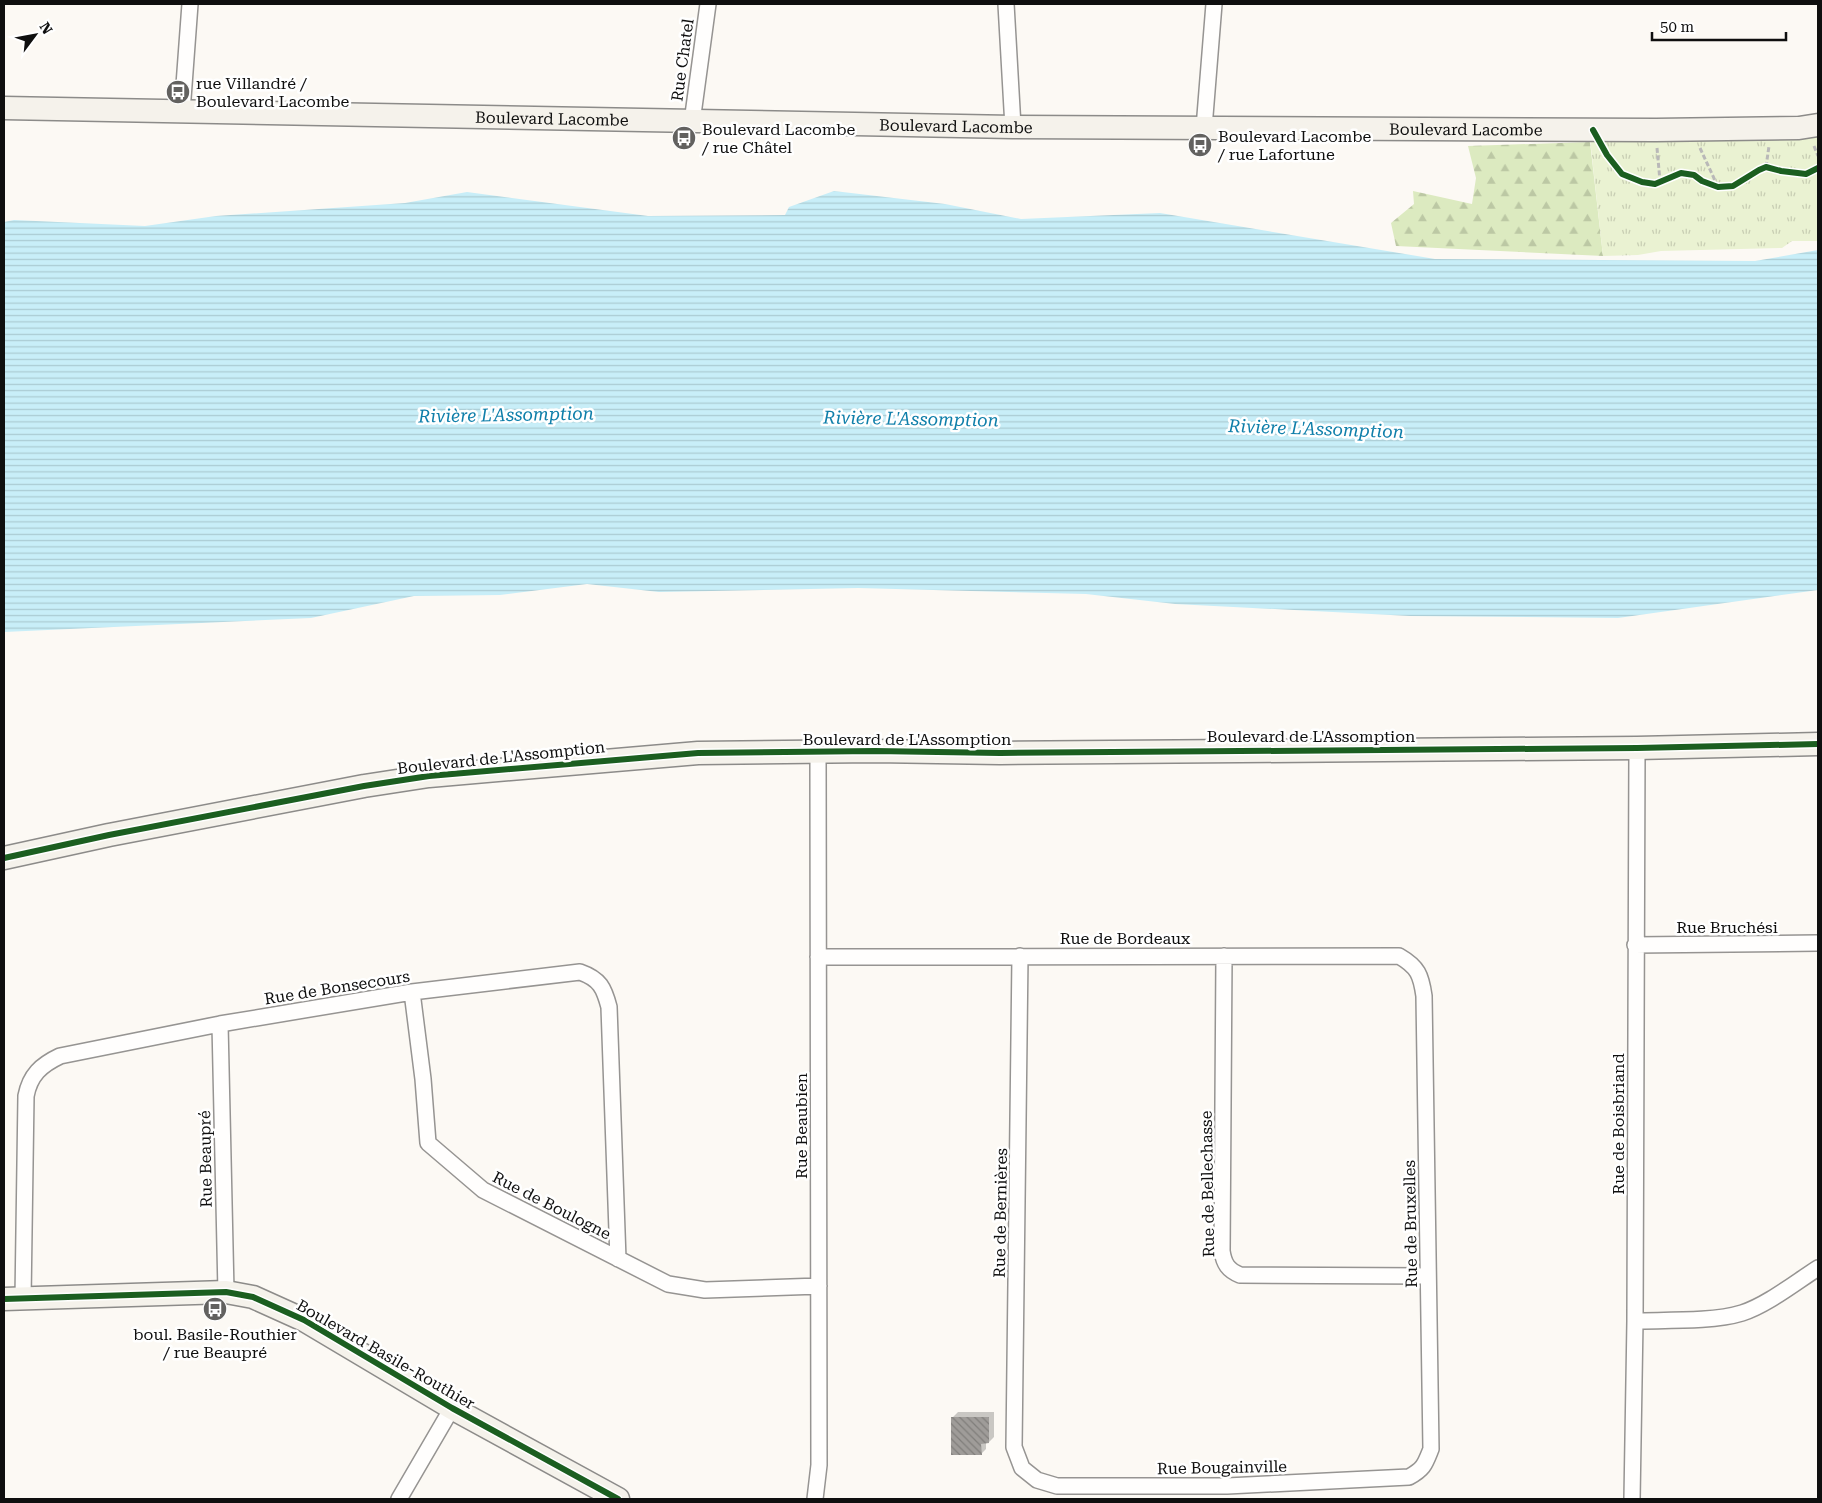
<svg xmlns="http://www.w3.org/2000/svg" width="1822" height="1503" viewBox="0 0 1822 1503" font-family="'Roboto Serif',serif">
  <defs>
    <pattern id="forest-firs" width="22" height="20" patternUnits="userSpaceOnUse" patternTransform="scale(1.25)"><rect width="22" height="20" fill="#dceac0"/><path d="M5 1l3.5 6h-7zM16 11l3.5 6h-7z" fill="#bcc8a4"/></pattern>
    <pattern id="park-tufts" width="24" height="20" patternUnits="userSpaceOnUse" patternTransform="scale(1.25)"><rect width="24" height="20" fill="#eaf2d2"/><path d="M3 7l-1-3M5 7V3M7 7l1-3M15 17l-1-3M17 17v-4M19 17l1-3" fill="none" stroke="#c8ceb3"/></pattern>
    <pattern id="water-rules" width="6" height="5" patternUnits="userSpaceOnUse" patternTransform="scale(1.25)"><rect width="6" height="5" fill="#c8eef8"/><path d="M0 2.5h6" fill="none" stroke="#abcbd3"/></pattern>
    <pattern id="building-back-hatch" width="6" height="6" patternUnits="userSpaceOnUse" patternTransform="scale(1.25)"><rect width="6" height="6" fill="#9f9c99"/><path d="M-1 5l2 2M0 0l6 6M5-1l2 2" fill="none" stroke="#807e7b"/></pattern>
  </defs>
  <rect width="100%" height="100%" fill="#fcf9f4"/>
  <path fill="url(#forest-firs)" d="M1590 142 1603 256 1396 246 1391 223 1414 204 1413 191 1472 204 1476 178 1468 146Z"/>
  <path fill="url(#park-tufts)" d="M1818 125V241H1792L1782 248 1661 251 1638 255 1603 256 1589 130Z"/>
  <path fill="url(#water-rules)" d="M834 191 945 204 1021 219 1160 213 1435 259 1755 261 1818 250V590L1618 618 1410 616 1175 604 1086 594 858 588 659 592 587 584 500 595 414 596 311 618 4 632V222L14 220 145 226 216 216 405 203 467 192 648 216 785 215 789 207Z"/>
  <path fill="#0003" d="M958 1412H994V1437L989 1442H986V1449L981 1454 953 1417Z"/>
  <path fill="url(#building-back-hatch)" d="M951 1417H989V1443L981 1444 982 1455H951Z"/>
  <g fill="none" stroke-linecap="round" stroke-linejoin="round">
    <g stroke="#969492" stroke-width="18">
      <path id="street" d="M1006 4 1013 127
        M182 112 190 4
        M692 122 708 4
        M1204 128 1214 4
        M1635 945 1818 943
        M1224 956 1222 1251C1224 1264 1228 1270 1240 1275L1428 1276
        M818 957C1012 956 1206 956 1399 956 1418 967 1421 975 1424 996L1431 1449C1425 1464 1424 1469 1409 1477L1227 1486H1057L1037 1480 1022 1468 1014 1447 1020 956
        M412 992 423 1079 428 1143 483 1190 668 1284 705 1290 819 1286
        M220 1024 226 1292
        M23 1299 26 1096C30 1075 41 1065 60 1056L220 1024 412 992 580 972C600 979 604 988 609 1007L618 1259
        M1635 1321C1666 1320 1713 1322 1742 1313 1767 1305 1796 1282 1818 1268
        M399 1499 452 1408
        M815 1499 819 1465 818 752
        M1632 1499 1635 1321 1637 748"/>
    </g>
    <g stroke="#8c8b89" stroke-width="25">
      <g id="secondary">
        <path id="s1" d="M4 108 1013 127 1656 130 1799 128 1818 125"/>
        <path d="M4 858 109 835 364 786 429 776 698 753 875 751 1000 753 1637 748 1818 744"/>
        <path d="M4 1299 226 1292 253 1297 304 1320 452 1408 618 1499"/>
      </g>
    </g>
    <path stroke="#b9b8b8" stroke-width="3" stroke-dasharray="5 2.5" stroke-linecap="butt" d="M1814 146 1818 156
      M1657 148 1660 181
      M1700 148 1718 187
      M1766 167 1769 146"/>
    <use href="#street" stroke="#fffefd" stroke-width="15"/>
    <use href="#secondary" stroke="#f5f2eb" stroke-width="22"/>
    <g stroke="#fff" stroke-width="9">
      <path id="cycleway" d="M1593 130 1607 155 1622 174 1642 182 1655 184 1681 173 1694 175 1702 181 1718 187 1733 186 1759 170 1766 167 1781 171 1806 174 1818 168
        M4 858 109 835 364 786 429 776 698 753 875 751 1000 753 1637 748 1818 744
        M4 1299 226 1292 253 1297 304 1320 452 1408 618 1499"/>
    </g>
    <use href="#cycleway" stroke="#1b5e20" stroke-width="6"/>
  </g>
  <defs>
    <g id="bus-disc" transform="scale(1.25)"><circle r="9.5" fill="#62615f" stroke="#fff"/><path d="M-5-6H5V4H4V6H2V4H-2V6H-4V4H-5ZM-3.5-4V0h7V-4ZM-3.5 1.2v1.5H-2V1.2ZM2 1.2v1.5H3.5V1.2Z" fill="#fff"/></g>
  </defs>
  <g fill-rule="evenodd">
    <use href="#bus-disc" x="178" y="92"/>
    <use href="#bus-disc" x="684" y="138"/>
    <use href="#bus-disc" x="1200" y="145"/>
    <use href="#bus-disc" x="215" y="1309"/>
  </g>
  <g text-anchor="middle" stroke-width="5" stroke-linejoin="round" paint-order="stroke">
    <g font-size="16" fill="#0f0f0f" stroke="#fff">
      <text transform="translate(682 60) rotate(-82)" y="6">Rue Chatel</text>
      <text dy="6" stroke="none"><textPath href="#s1" startOffset="548">Boulevard Lacombe</textPath></text>
      <text dy="6" stroke="none"><textPath href="#s1" startOffset="952">Boulevard Lacombe</textPath></text>
      <text dy="6" stroke="none"><textPath href="#s1" startOffset="1462">Boulevard Lacombe</textPath></text>
      <text x="1311" y="742">Boulevard de L'Assomption</text>
      <text x="907" y="745">Boulevard de L'Assomption</text>
      <text transform="translate(501 757) rotate(-6)" y="6">Boulevard de L'Assomption</text>
      <text x="1727" y="933">Rue Bruchési</text>
      <text x="1125" y="944">Rue de Bordeaux</text>
      <text transform="translate(337 987) rotate(-9)" y="6">Rue de Bonsecours</text>
      <text transform="translate(1618 1124) rotate(-90)" y="6">Rue de Boisbriand</text>
      <text transform="translate(801 1126) rotate(-90)" y="6">Rue Beaubien</text>
      <text transform="translate(205 1159) rotate(-91)" y="6">Rue Beaupré</text>
      <text transform="translate(1207 1184) rotate(-91)" y="6">Rue de Bellechasse</text>
      <text transform="translate(552 1205) rotate(27)" y="6">Rue de Boulogne</text>
      <text transform="translate(1000 1213) rotate(-89)" y="6">Rue de Bernières</text>
      <text transform="translate(1410 1224) rotate(-91)" y="6">Rue de Bruxelles</text>
      <text transform="translate(386 1354) rotate(30)" y="6">Boulevard Basile-Routhier</text>
      <text transform="translate(1222 1467) rotate(-1)" y="6">Rue Bougainville</text>
    </g>
    <g font-size="16" fill="#0f0f0f" stroke="#fff" text-anchor="start">
      <text x="196" y="89">rue Villandré /<tspan x="196" dy="18">Boulevard Lacombe</tspan></text>
      <text x="702" y="135">Boulevard Lacombe<tspan x="702" dy="18">/ rue Châtel</tspan></text>
      <text x="1218" y="142">Boulevard Lacombe<tspan x="1218" dy="18">/ rue Lafortune</tspan></text>
      <text x="215" y="1340" text-anchor="middle">boul. Basile-Routhier<tspan x="215" dy="18">/ rue Beaupré</tspan></text>
    </g>
    <g font-size="18" font-style="italic" fill="#0f7faa" stroke="#fff">
      <text transform="translate(506 415) rotate(-1)" y="6">Rivière L'Assomption</text>
      <text transform="translate(911 419) rotate(1)" y="6">Rivière L'Assomption</text>
      <text transform="translate(1316 429) rotate(2)" y="6">Rivière L'Assomption</text>
    </g>
  </g>
  <rect width="1822" height="1503" fill="none" stroke="#0f0f0f" stroke-width="10"/>
  <g transform="translate(35 35) rotate(58)" stroke="#ffffff" stroke-width="4" paint-order="stroke">
  <path d="M0-4L9 19L0 12L-9 19Z" fill="#0f0f0f"/>
  <text y="-8" font-size="14" font-weight="bold" text-anchor="middle" fill="#0f0f0f">N</text>
  </g>
  <path d="M1652 32v8h134v-8" fill="none" stroke="#0f0f0f" stroke-width="2.5"/>
  <text x="1660" y="32" font-size="15" fill="#0f0f0f" stroke="#ffffff" stroke-width="4" paint-order="stroke">50 m</text>
</svg>
